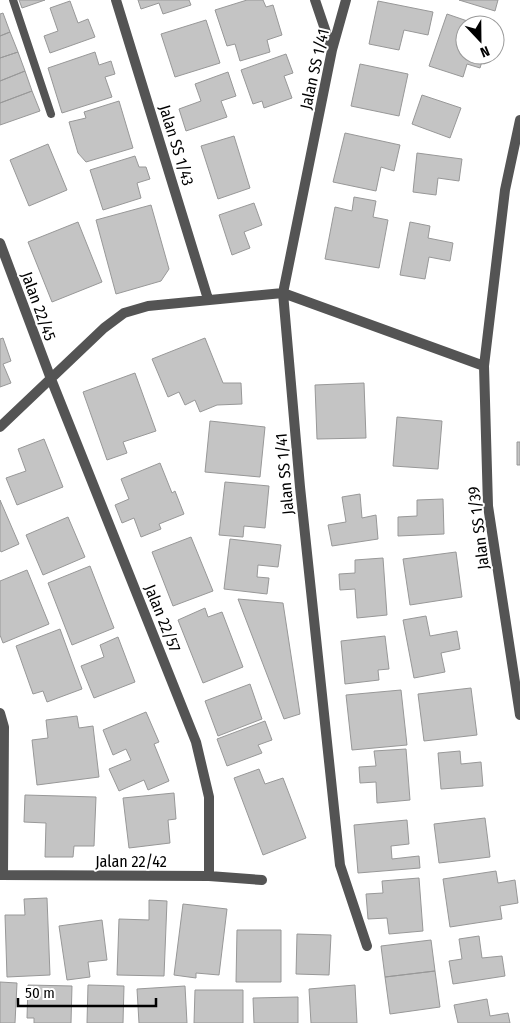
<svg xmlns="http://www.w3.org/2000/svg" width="520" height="1023" viewBox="0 0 520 1023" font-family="'Fira Sans Condensed',sans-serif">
  <rect width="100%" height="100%" fill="#fff"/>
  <path fill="#c4c4c4" stroke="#989898" d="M19 0H45L22 8Z
    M138 0H189L191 5 163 14 159 3 141 9Z
    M247 0H263L266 7 273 5 282 35 267 40 270 52 240 61 235 44 227 46 215 10Z
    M459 0H498L495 11Z
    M70 1 78 23 88 19 95 37 50 53 44 36 58 31 50 8Z
    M378 1 433 12 428 35 404 30 399 50 369 44Z
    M3 13 10 32 0 36V14Z
    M447 14 479 25H465V55H484L480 68 467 64 463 77 429 66Z
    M206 20 220 63 175 77 161 34Z
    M10 32 18 52 0 58V36Z
    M18 52 25 71 0 81V58Z
    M95 52 99 65 111 61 115 74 105 77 112 97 62 113 48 68Z
    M286 54 293 73 284 76 292 98 264 108 262 101 253 104 241 70Z
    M360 64 408 74 399 116 351 106Z
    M25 71 32 91 0 103V81Z
    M228 72 236 96 221 101 227 117 186 131 179 109 201 101 195 84Z
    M32 91 40 111 0 125V103Z
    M422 95 461 108 450 138 412 124Z
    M119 101 133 148 86 162 78 153 69 122 86 118 84 112Z
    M345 133 400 145 394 171 381 167 376 191 333 182Z
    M234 136 250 188 218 199 201 146Z
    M48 144 67 190 29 206 10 160Z
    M417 153 462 159 459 181 438 178 436 195 413 192Z
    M135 156 139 167H146L150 179 137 183 141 198 103 210 90 170Z
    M354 197 376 201 373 217 388 220 379 268 325 259 335 207 352 211Z
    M254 203 262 225 244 232 250 248 232 255 219 215Z
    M151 205 169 269 161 281 116 294 96 220Z
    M78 222 102 282 52 302 28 242Z
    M410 222 430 226 428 238 453 243 450 261 429 257 425 279 400 275Z
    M3 338 11 361 3 364 11 383 0 387V339Z
    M205 338 223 383H241L242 404 217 405 200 412 195 400 185 405 179 392 168 397 152 359Z
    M135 373 156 431 123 442 127 453 107 460 83 392Z
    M364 383 366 438 317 439 315 385Z
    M397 417 442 421 438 469 393 466Z
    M210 421 265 427 260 477 205 472Z
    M44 439 63 487 17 505 6 478 26 471 18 449Z
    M517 442H520V465H517Z
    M160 463 172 493 175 491 184 514 159 524 161 529 141 537 134 518 122 523 115 505 129 499 121 479Z
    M225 482 269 486 265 528 244 526 243 537 219 535Z
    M360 494 362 518 376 515 378 539 332 546 328 525 346 522 342 497Z
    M443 499 444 534 398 536V517L417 516V500Z
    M0 500 19 544 1 552 0 550Z
    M68 517 85 557 43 575 26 535Z
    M191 537 213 591 173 606 152 552Z
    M230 539 281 545 278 567 258 565 257 577 269 578 267 594 224 589Z
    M456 552 462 597 410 605 403 559Z
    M383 558 387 615 357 618 355 589 340 590 339 574 355 573V560Z
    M90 566 114 628 72 645 48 583Z
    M27 570 49 624 3 643 0 635V581Z
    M238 599 283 603 300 714 284 719Z
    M205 608 208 617 222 612 243 667 203 683 178 620Z
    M426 616 430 636 457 631 460 649 441 653 445 672 414 678 403 620Z
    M60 629 82 689 47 702 43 691 33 694 16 646Z
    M385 636 389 669 378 670 379 680 345 684 341 641Z
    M118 637 135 682 94 698 81 666 104 657 100 645Z
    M250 684 262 719 218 736 205 701Z
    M471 688 477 735 424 741 418 694Z
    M401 690 407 745 352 750 346 695Z
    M146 712 159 742 154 744 169 781 148 790 144 780 119 791 109 769 131 760 126 749 113 755 103 730Z
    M77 716 79 728 93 726 99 777 37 785 32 740 48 738 46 720Z
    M265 721 272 740 258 745 262 753 227 766 217 739Z
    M406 749 410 800 377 803 376 782 360 783 359 767 376 766 374 751Z
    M460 751 461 764 481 762 483 786 441 789 438 753Z
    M259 769 265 784 283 778 306 838 263 855 234 778Z
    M174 793 176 819 168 820 170 843 129 848 123 798Z
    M25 795 96 797 94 846H74L73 857H45L46 823 24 822Z
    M485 818 490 857 439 863 434 824Z
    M407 820 409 844 391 846 392 859 419 856 420 868 358 873 354 825Z
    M496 871 498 883 515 880 518 903 500 906 502 919 450 927 443 879Z
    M419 878 423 931 389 934 387 918 368 919 366 894 383 893 382 881Z
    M47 898 50 975 7 977 5 915H25L24 899Z
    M149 900 167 901 164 976 117 975 119 919 149 920Z
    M183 904 227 909 219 975 196 973V978L174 975Z
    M102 920 107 960 88 962 90 977 67 980 59 926Z
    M237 930H281V982H236Z
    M297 934 331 935 329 975 296 974Z
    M479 936 482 958 502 956 505 976 453 984 449 961 462 959 459 939Z
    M431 940 435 971 385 977 381 946Z
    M435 971 440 1007 390 1014 385 977Z
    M0 982 17 983 15 1023H0Z
    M28 985 72 986 71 1023H34V1018H27Z
    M88 985 124 986 123 1023H87Z
    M355 985 357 1023H311L309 989Z
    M185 986 187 1023H139L137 989Z
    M195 990H243V1023H194Z
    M298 997V1023H254L253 998Z
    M487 999 490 1016 508 1013 510 1023H458L454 1005Z"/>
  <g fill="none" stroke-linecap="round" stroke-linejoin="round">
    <path stroke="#545454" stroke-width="8" d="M13 0 51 114"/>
    <path stroke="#545454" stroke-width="10" d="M116 0 208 299
      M315 0 332 50
      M346 0 332 50 283 293 300 487 340 865 367 946
      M520 120 505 190 484 366 488 506 520 715
      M0 243 51 379 196 742 209 797V876
      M0 427 104 328 124 313 148 306 283 293 484 366
      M0 713 4 727 3 875
      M0 875 209 876 262 880"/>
  </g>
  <g text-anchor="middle" stroke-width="4" stroke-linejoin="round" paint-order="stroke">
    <g font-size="16" fill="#000" stroke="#fff">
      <text transform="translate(314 69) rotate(-77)" y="6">Jalan SS 1/41</text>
      <text transform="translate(177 145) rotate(73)" y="6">Jalan SS 1/43</text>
      <text transform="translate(39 306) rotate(70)" y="6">Jalan 22/45</text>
      <text transform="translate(284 474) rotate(-95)" y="6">Jalan SS 1/41</text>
      <text transform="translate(478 528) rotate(-97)" y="6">Jalan SS 1/39</text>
      <text transform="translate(163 618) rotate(68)" y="6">Jalan 22/57</text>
      <text x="131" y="867">Jalan 22/42</text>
    </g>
  </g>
  <g transform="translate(480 40) rotate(158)"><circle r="24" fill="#ffffff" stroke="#999999"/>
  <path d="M0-4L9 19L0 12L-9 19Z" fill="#000000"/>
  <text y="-8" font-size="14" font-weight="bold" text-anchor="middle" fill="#000000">N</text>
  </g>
  <path d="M18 998v8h138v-8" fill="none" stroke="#000000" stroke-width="2.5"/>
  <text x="25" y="998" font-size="15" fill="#000000" stroke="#ffffff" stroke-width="4" paint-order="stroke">50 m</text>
</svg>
